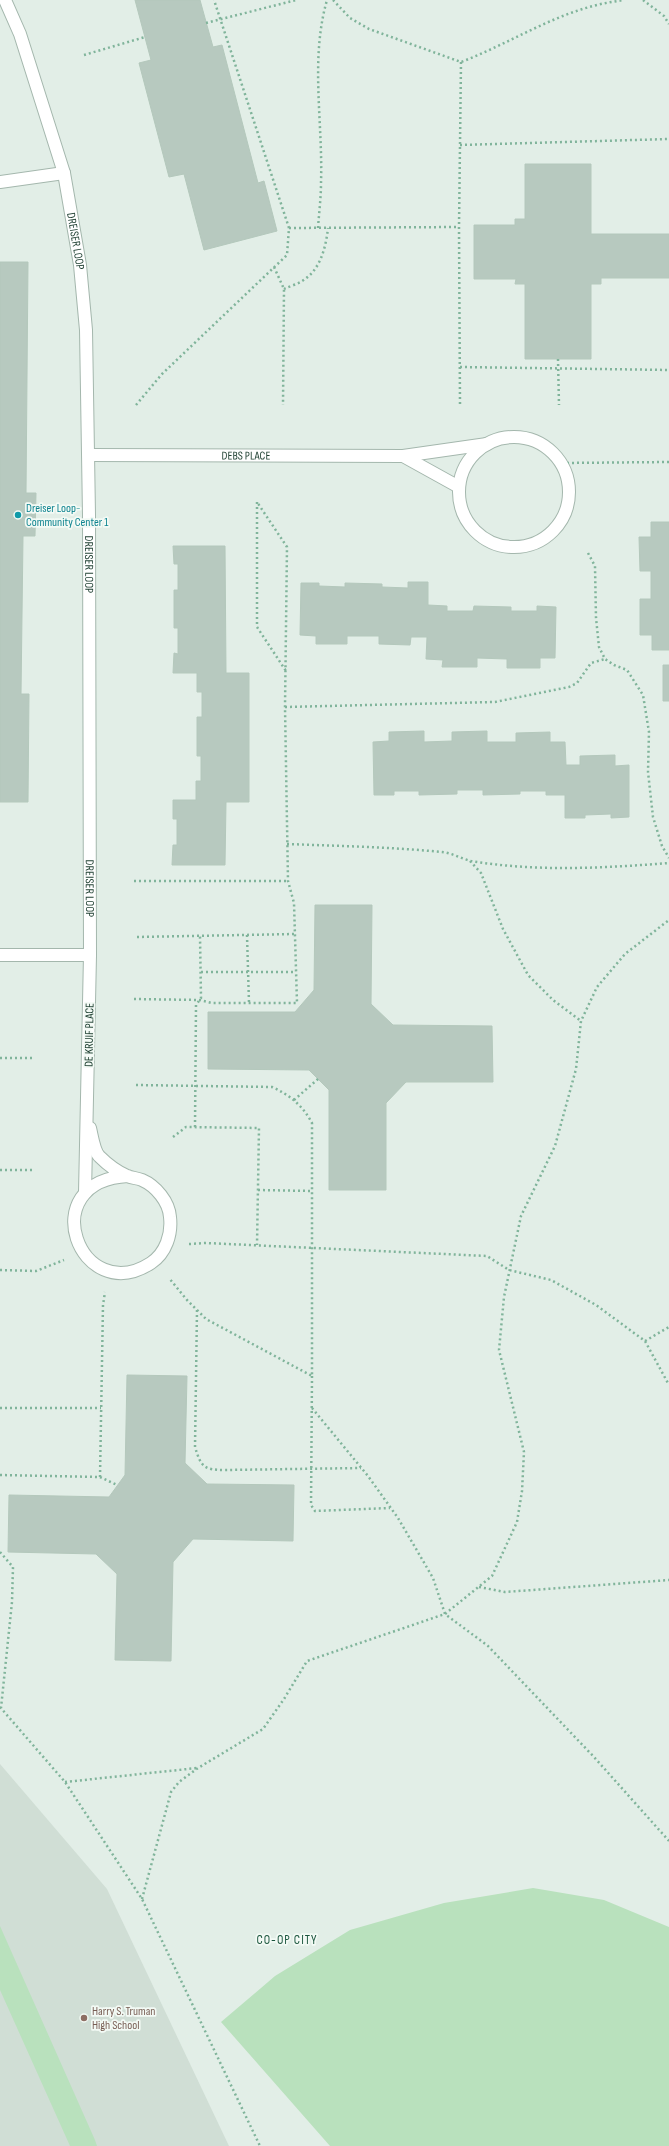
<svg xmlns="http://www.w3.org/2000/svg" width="669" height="2146" viewBox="0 0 669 2146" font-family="'Sofia Sans Condensed',sans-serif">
  <rect width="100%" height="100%" fill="#e2eee7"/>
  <path fill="#d0ded5" d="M0 1764 107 1889 229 2146H0Z"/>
  <path fill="#b9e1bd" d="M533 1888 604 1900 669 1927V2146H330L221 2022 275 1976 350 1930 444 1903Z
    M0 1926 95 2140 97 2146H70L0 1990Z"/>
  <path fill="#b7c9bf" stroke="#b4c8bc" d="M135 0H200L213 47 222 45 258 183 264 181 277 231 204 250 184 174 169 177 139 63 151 60Z
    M525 164H591V234H669V278H601V284H591V359H525V284H515L516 279H474V225H515V219H525Z
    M0 262H28L26 493H36L35 536H23L21 694H29L28 802H0Z
    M651 522H669V650H652V635H640V599H651V571H640L639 537H651Z
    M173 546H225L226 673H249V802H226L225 865H172L173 845H177V819H173V800H196V781H201V756H197V717H202V692H197V673H173L174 653 178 654V628H174V590H178V564H174Z
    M408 582H428V605L447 606V611H473L474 606 511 607V611H537V606L556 607 555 658H540V668H507V659L477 658V667H442L443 660 426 659 427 637H411L410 645 379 644V636H347V644H316V636L300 635 301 583H319V586L345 587V583L382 584V587L408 588Z
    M663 665H669V701H663Z
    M424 731V742L452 741V732L487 731V742H516V733L550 732V742H565L566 765H580V756L615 755V766L629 765V817L611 818V814L585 815V818H565V795H546V791H520V794L483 795V790H457V794L419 795V791H394V795H374L373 742 389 741V732Z
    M315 905H372L371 1004 393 1025 492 1026 493 1082H406L386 1103V1190H329V1090L309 1070 208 1069V1012H295L314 990Z
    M127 1375 187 1376 185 1463 207 1484 294 1485 293 1541 193 1539 173 1562 171 1661 115 1660 117 1574 96 1554 8 1552 9 1495 109 1497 125 1475Z"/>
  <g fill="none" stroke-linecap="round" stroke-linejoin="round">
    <g stroke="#a4b7ad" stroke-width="14">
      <g id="minor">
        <path id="s1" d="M5 0 20 34 64 173 80 265 86 330 89 515 90 955 85 1193"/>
        <path d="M0 182 64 173"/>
        <circle cx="514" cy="492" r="55"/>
        <path id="s2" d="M89 455 403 456 487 444"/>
        <path d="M403 456 459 487"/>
        <path d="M0 955H90"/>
        <path d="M90 1128C92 1136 94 1152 100 1157 107 1164 118 1172 127 1176 132 1178 137 1178 142 1180 156 1186 169 1202 170 1217 172 1234 166 1253 151 1263 80 1309 32 1181 128 1176"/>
      </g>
    </g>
    <path stroke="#80b49b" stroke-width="2.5" stroke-dasharray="2 3" stroke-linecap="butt" d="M333 0 350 18 369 29 461 62C506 45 547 18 593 6 603 3 613 2 623 0
      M643 0 664 16 669 24
      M206 23 296 0
      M84 55 145 37
      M460 145 669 139
      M289 228 459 227
      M318 228C319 213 321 198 321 183 323 122 310 59 327 0
      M274 267 284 289 283 405
      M284 289C290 286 299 284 305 279 321 268 326 246 328 228
      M558 359 559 405
      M460 367 669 370
      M460 404 459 227 461 62
      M136 405 162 374 287 255 289 228 214 0
      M562 463 669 462
      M257 502V627L286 671
      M588 553 595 566 596 618 599 647 605 659 614 665 627 670 643 695 649 732 648 772 653 817 662 846 669 858
      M285 707 495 702 569 687 577 683 591 663 605 659
      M287 844C339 846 391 847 442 852 452 853 462 859 471 861 537 872 604 868 669 863
      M470 861 481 873 503 929 528 975 553 1000 581 1021
      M134 881H288
      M247 935 249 1003
      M137 937 295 934
      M201 972H296
      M134 999 200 1000 212 1003H297L294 903 288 881 285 707 287 547 257 502
      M0 1058H35
      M136 1085 272 1087C290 1095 303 1106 312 1123V1376L206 1319 187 1300 169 1278
      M294 1100 318 1079
      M195 1127 196 1005 201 998 200 936
      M173 1137 186 1127 259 1128 257 1245
      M0 1170H35
      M258 1190 312 1191
      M189 1244 206 1243 487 1256 509 1270 551 1280 596 1305 645 1341 669 1385
      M0 1270 36 1271 64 1260
      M197 1310 195 1447C201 1467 204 1470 225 1470L361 1468
      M645 1341 669 1327
      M312 1376 311 1505 315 1511 390 1508
      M0 1408H101
      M312 1408 368 1476 398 1518 433 1578 445 1614 488 1646 594 1757 669 1841
      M0 1475 100 1477 117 1485
      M100 1477 103 1305 105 1292
      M0 1552 13 1567 12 1602 1 1708
      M479 1587 505 1592 669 1580
      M0 1707 65 1782 142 1899 260 2146
      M65 1782 197 1768
      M142 1899 171 1792 179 1782 198 1768 263 1729 284 1699 307 1661 445 1614 492 1576 517 1522 522 1491 524 1452 499 1350 504 1297 521 1216 555 1146 576 1069 581 1021 597 987 625 954 669 920"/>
    <use href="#minor" stroke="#fff" stroke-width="12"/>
  </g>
  <circle fill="#0f9aa8" stroke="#f3faf5" stroke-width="1.5" cx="18" cy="515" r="4"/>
  <circle fill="#8d6e63" stroke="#f3faf5" stroke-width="1.5" cx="84" cy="2018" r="4"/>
  <g text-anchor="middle" stroke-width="3.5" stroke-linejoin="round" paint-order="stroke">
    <g font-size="12" fill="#204133" stroke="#f3faf5">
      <text dy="4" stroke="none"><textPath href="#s1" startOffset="252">DREISER LOOP</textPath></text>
      <text dy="4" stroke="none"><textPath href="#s2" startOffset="157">DEBS PLACE</textPath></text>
      <text dy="4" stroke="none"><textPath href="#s1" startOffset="576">DREISER LOOP</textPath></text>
      <text dy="4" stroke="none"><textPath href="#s1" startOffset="900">DREISER LOOP</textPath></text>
      <text transform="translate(89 1035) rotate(-89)" y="4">DE KRUIF PLACE</text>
    </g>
    <g font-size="12" fill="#0d838f" stroke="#f3faf5" text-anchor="start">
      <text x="26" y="512">Dreiser Loop-<tspan x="26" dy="14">Community Center 1</tspan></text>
    </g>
    <g font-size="12" fill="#785e54" stroke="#f3faf5" text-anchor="start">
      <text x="92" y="2015">Harry S. Truman<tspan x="92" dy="14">High School</tspan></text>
    </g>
    <g font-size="13" letter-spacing="1" fill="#1a553d" stroke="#f3faf5">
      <text x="287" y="1944">CO-OP CITY</text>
    </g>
  </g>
</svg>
